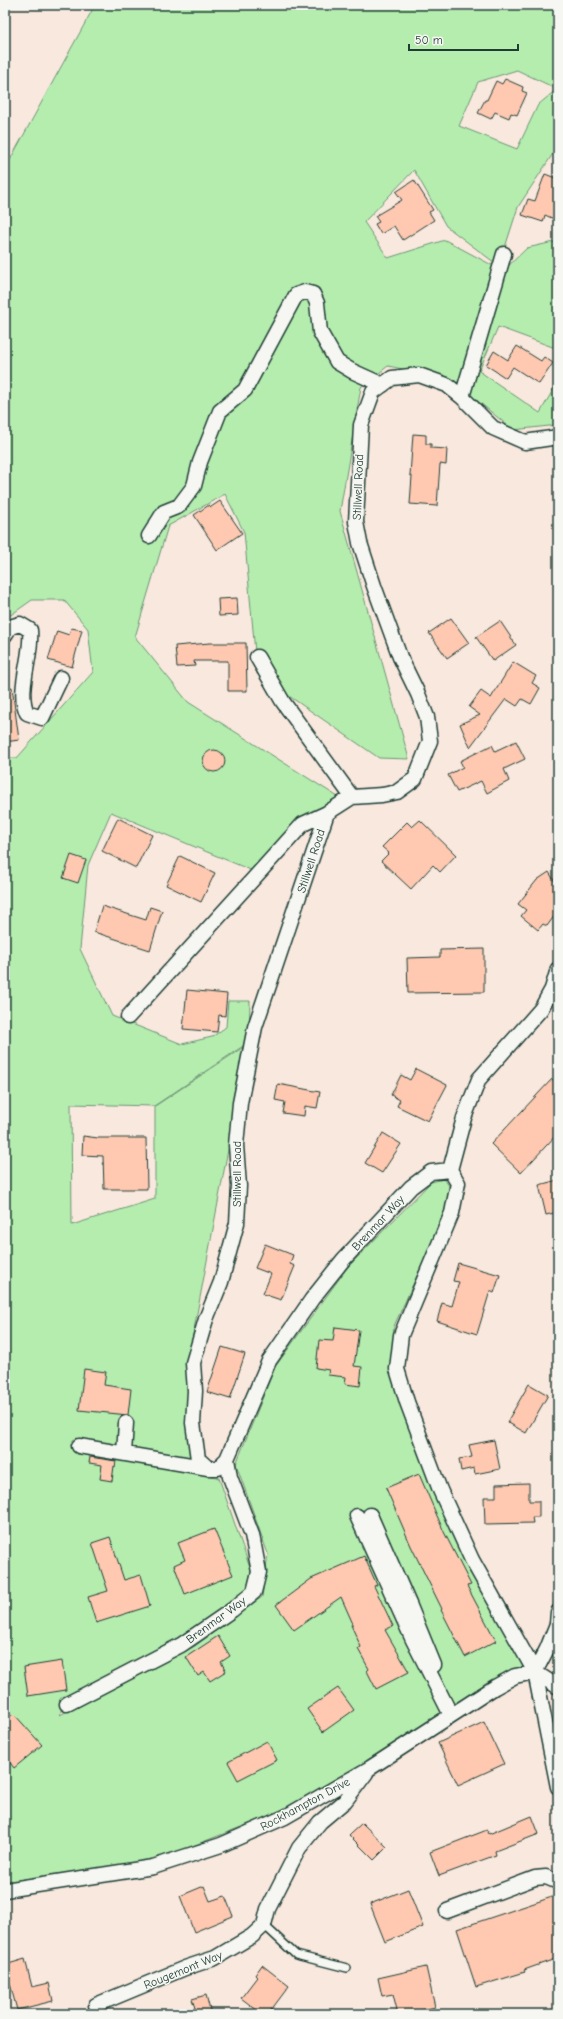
<svg xmlns="http://www.w3.org/2000/svg" width="563" height="2019" viewBox="0 0 563 2019" font-family="'Comic Neue',sans-serif">
  <rect width="100%" height="100%" fill="#f9e8de"/>
  <filter id="ink" filterUnits="userSpaceOnUse"><feTurbulence type="fractalNoise" baseFrequency=".025" numOctaves="2"/><feDisplacementMap in="SourceGraphic" scale="8" xChannelSelector="R" yChannelSelector="G"/><feConvolveMatrix kernelMatrix="1 2 1 2 8 2 1 2 1" color-interpolation-filters="sRGB"/></filter>
  <g filter="url(#ink)">
    <path fill="#b5edaf" stroke="#6a9572" fill-rule="evenodd" d="M95 5H558V146L518 207 499 266 446 226 414 170 364 222 388 258 445 240 503 271 527 248 558 241V349L498 327 479 371 540 413 558 381V425L513 430 451 379 388 366 361 387 340 511 409 759 379 758 257 674 244 532 225 494 168 526 135 637 188 702 338 797 300 826 253 871 111 812 88 865 80 949 112 1016 182 1044 212 1037 226 1027 228 1001H250L249 1042 154 1106 71 1104 72 1225 155 1199V1106L248 1044 188 1361 196 1471 219 1478 251 1571 247 1590 176 1639 64 1699 60 1715 195 1646 262 1597 268 1554 236 1464 275 1367 347 1268 431 1182 444 1179 450 1187 447 1210 394 1326 392 1368 529 1670 282 1811 154 1861 5 1884V758H17L93 672 88 629 64 600H32L5 619V169ZM517 70 557 89 538 105 517 149 459 126 478 82Z"/>
    <path fill="#ffc9b1" stroke="#1f3d34" d="M505 79 523 87 522 91 527 93 517 115 511 113 509 118 495 112 491 119 478 113 485 100H487L496 81 502 84Z
      M545 174 558 179V208L554 219 545 215 543 222 522 215 528 199 535 201Z
      M414 180 433 210 429 212 434 220 403 240 394 226 381 234 375 224 379 222 375 216 402 200 396 192Z
      M517 346 541 361 544 357 553 363 539 384 513 367 506 378 486 365 494 351 508 360Z
      M413 434 426 435V444H431V448L447 449 446 465 440 464 437 506 410 504 412 476 410 475Z
      M220 501 242 533 217 550 194 515 209 505 211 507Z
      M237 598 238 615 219 616 218 599Z
      M451 618 469 643 447 658 429 633Z
      M500 621 516 645 493 661 476 637Z
      M71 628 82 630 72 667 48 660 57 631 69 635Z
      M210 643H246L247 691H228V661H194L195 666 177 667 175 646Z
      M513 662 536 676 532 683 540 688 531 704 522 699 517 706 506 699 470 747 460 724 480 715 469 707 481 691 491 698Z
      M12 687 19 740 5 742V688Z
      M516 741 525 759 504 769 509 781 487 793 481 781 457 792 448 775 463 767 460 761 492 745 495 751Z
      M203 761a11 11 0 1 1 22 0a11 11 0 1 1-22 0Z
      M118 818 152 835 136 868 102 851Z
      M420 820 456 855 440 872 433 865 411 889 381 861 389 853 382 847 407 822 412 827Z
      M71 855 86 860 78 883 63 878Z
      M180 856 215 873 201 902 166 885Z
      M549 872 558 887V911L547 926 543 924 538 930 521 916 526 910 518 904 537 880Z
      M102 906 146 920 150 907 162 911 150 950 94 932Z
      M484 949V992L408 993 407 958 440 957V950Z
      M187 990 227 994 225 1016 219 1015 217 1032 183 1029Z
      M416 1069 447 1085 428 1121 397 1106 400 1100 391 1095 401 1075 410 1080Z
      M552 1079 558 1085V1133L521 1173 491 1144Z
      M278 1084 320 1092 317 1108 305 1106 304 1116 283 1113 285 1102 275 1100Z
      M383 1133 401 1144 382 1173 365 1163Z
      M83 1136 98 1138H146L147 1189H104L103 1156 82 1155Z
      M558 1180V1212L546 1215 539 1185Z
      M265 1244 293 1255 290 1264 295 1266 281 1300 263 1294 271 1274 255 1268Z
      M458 1263 500 1275 494 1293 490 1291 477 1334 437 1321 442 1303 452 1306 459 1282 453 1281Z
      M335 1327 359 1330 354 1366 362 1367 360 1386 345 1384 346 1377 328 1375 329 1370 316 1368 319 1340 333 1341Z
      M222 1347 245 1354 230 1399 207 1392Z
      M84 1369 106 1372 104 1385 131 1389 128 1415 79 1410Z
      M529 1384 548 1395 526 1433 507 1422Z
      M494 1440 500 1469 475 1474 474 1468 461 1471 459 1459 472 1457 469 1445Z
      M90 1457 116 1461 115 1467 114 1466 112 1481 100 1479 102 1465 89 1463Z
      M419 1474 444 1532 471 1585 467 1586 496 1641 465 1657 441 1610 442 1609 411 1546 386 1488Z
      M529 1483V1501H539V1517H532L533 1523 485 1524 484 1497H496V1484Z
      M214 1529 233 1575 185 1594 174 1565 185 1560 178 1543Z
      M110 1537 124 1580 141 1575 150 1606 96 1623 88 1597 108 1591 92 1543Z
      M364 1556 377 1585 374 1586 393 1626 385 1630 409 1672 376 1689 367 1671 369 1669 358 1649 361 1647 351 1625 353 1624 341 1597 294 1630 276 1605 311 1579Z
      M218 1636 230 1656 221 1662 226 1671 210 1681 204 1672 198 1676 186 1657Z
      M62 1661 66 1690 28 1696 24 1667Z
      M338 1688 354 1710 323 1732 307 1709Z
      M14 1714 42 1745 14 1768 5 1756V1718Z
      M484 1722 504 1764 458 1785 438 1743Z
      M267 1741 277 1760 238 1780 228 1762Z
      M532 1816 539 1834 495 1851 496 1855 439 1876 430 1852 487 1830 489 1834Z
      M362 1823 387 1847 374 1860 349 1835Z
      M204 1886 210 1901 225 1896 233 1916 194 1932 180 1896Z
      M408 1889 423 1927 385 1942 370 1904Z
      M558 1895V1958L524 1970 525 1972 476 1987 457 1929Z
      M25 1959 32 1987 49 1983 53 2001 17 2010 5 1965Z
      M262 1965 289 1986 268 2014H262L241 1998 257 1977 255 1975Z
      M426 1967 435 2007 407 2014H398L393 1994 382 1996 378 1978Z
      M206 1995 211 2014H197L192 1999Z"/>
    <g fill="none" stroke-linecap="round" stroke-linejoin="round">
      <g stroke="#1f3d34" stroke-width="10">
        <path id="service" d="M264 1925 296 1955 347 1968"/>
      </g>
      <g stroke="#1f3d34" stroke-width="17">
        <path id="minor" d="M462 397 504 254
          M149 536 164 512 179 506 194 486 200 462 220 411 245 390 296 295 305 292 313 294 317 303 320 332 337 362 352 371 383 385
          M5 635 10 627 20 624 30 630C33 656 16 690 27 713L42 718 61 678
          M257 657 283 702 352 797
          M128 1017 303 824 327 813
          M450 1170 464 1118 479 1079 541 1009 552 989 558 969
          M79 1446 208 1468
          M124 1453 126 1423
          M227 1459 218 1468H208L198 1459 193 1423 195 1391 193 1363 206 1319 221 1282 237 1223 239 1186 236 1145 240 1103 255 1027 327 813 352 797 382 795 397 792 415 779 430 741 427 717 418 694 400 657 374 586 360 543 356 522 361 425 373 392 392 378 419 375 447 385 462 397 493 428 525 442 558 437
          M370 1515 409 1604 434 1665
          M357 1516 413 1640 451 1715
          M558 1612 557 1624 547 1649 535 1672 558 1787
          M67 1704 181 1645 232 1610 254 1592 259 1572 252 1535 230 1477 227 1459 269 1361 312 1299 343 1260 411 1187 431 1172 450 1170 458 1183 452 1213 401 1335 397 1369 407 1402 440 1490 472 1560 535 1672 558 1687
          M5 1890 153 1867 221 1845 285 1817 370 1768 495 1687 515 1676 535 1672
          M447 1911 535 1878 546 1877 558 1882
          M96 2005 185 1968 215 1958 252 1936 264 1925 268 1909 299 1848 320 1822 345 1801 366 1773"/>
      </g>
      <use href="#service" stroke="#f6f6f2" stroke-width="7"/>
      <use href="#minor" stroke="#f6f6f2" stroke-width="14"/>
    </g>
  </g>
  <g text-anchor="middle" stroke-width="3" stroke-linejoin="round" paint-order="stroke">
    <g font-size="12" fill="#1f3d34" stroke="#f6f6f2">
      <text transform="translate(358 487) rotate(-88)" y="4">Stillwell Road</text>
      <text transform="translate(311 861) rotate(-72)" y="4">Stillwell Road</text>
      <text transform="translate(237 1174) rotate(-90)" y="4">Stillwell Road</text>
      <text transform="translate(378 1223) rotate(-47)" y="4">Brenmar Way</text>
      <text transform="translate(216 1620) rotate(-36)" y="4">Brenmar Way</text>
      <text transform="translate(305 1804) rotate(-28)" y="4">Rockhampton Drive</text>
      <text transform="translate(183 1970) rotate(-22)" y="4">Rougemont Way</text>
    </g>
  </g>
  <rect width="563" height="2019" fill="none" stroke="#f6f6f2" stroke-width="20"/>
  <rect x="10" y="10" width="543" height="1999" fill="none" stroke="#1f3d34" stroke-width="1.5" filter="url(#ink)"/>
  <path d="M409 44v6h109v-6" fill="none" stroke="#1f3d34" stroke-width="2"/>
  <text x="415" y="44" font-size="12" fill="#1f3d34" stroke="#f6f6f2" stroke-width="3" paint-order="stroke">50 m</text>
</svg>
